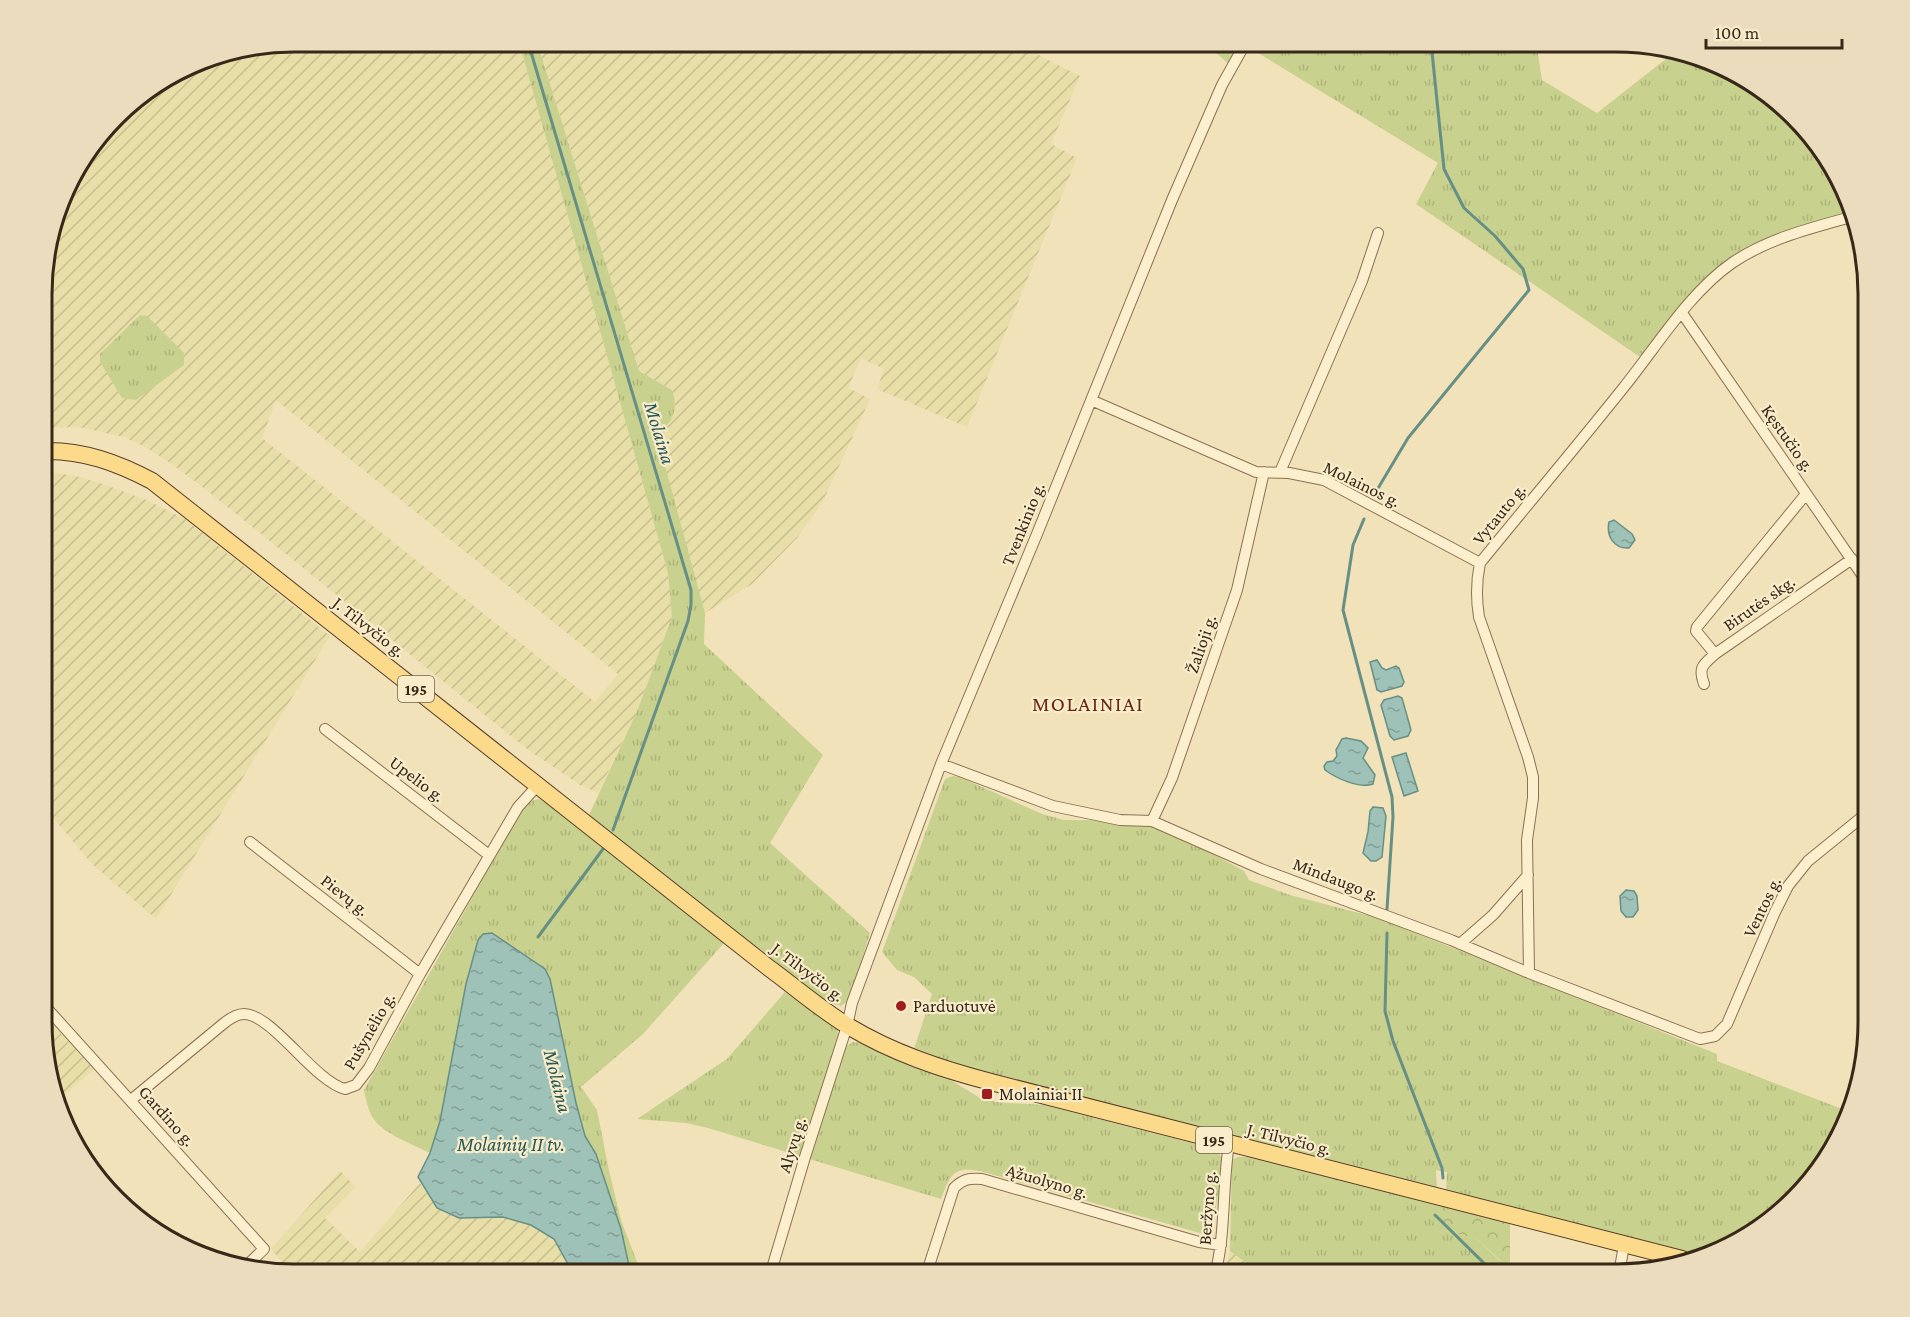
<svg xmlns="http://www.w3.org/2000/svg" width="1910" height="1317" viewBox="0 0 1910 1317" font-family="'Crimson Pro',serif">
  <defs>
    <pattern id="farmland-furrows" width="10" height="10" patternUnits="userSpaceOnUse" patternTransform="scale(1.5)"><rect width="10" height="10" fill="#e8dea7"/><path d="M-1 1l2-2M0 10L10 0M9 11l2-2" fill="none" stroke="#c8be8f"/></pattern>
    <pattern id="grass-tufts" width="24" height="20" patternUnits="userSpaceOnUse" patternTransform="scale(1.5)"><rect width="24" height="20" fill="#c8d18d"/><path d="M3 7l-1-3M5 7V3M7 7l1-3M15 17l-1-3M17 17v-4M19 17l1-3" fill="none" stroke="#adb379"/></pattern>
    <pattern id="forest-crowns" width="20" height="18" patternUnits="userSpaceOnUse" patternTransform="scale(1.5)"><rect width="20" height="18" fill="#c8d18d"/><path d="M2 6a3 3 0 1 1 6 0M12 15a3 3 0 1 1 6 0" fill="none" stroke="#adb379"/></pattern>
    <pattern id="water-ripples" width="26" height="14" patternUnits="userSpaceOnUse" patternTransform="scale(1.5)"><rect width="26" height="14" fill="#9fc2b8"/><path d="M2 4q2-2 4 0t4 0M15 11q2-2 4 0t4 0" fill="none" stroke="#839e95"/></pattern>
  </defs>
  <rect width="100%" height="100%" fill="#f2e2ba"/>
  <path fill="url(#farmland-furrows)" fill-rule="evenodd" d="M295 42H519L668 573 672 617 638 709 598 793 580 785 527 749 209 492 173 465 147 448 124 437 79 427 44 428V262L68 183 128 105 198 61ZM276 400 618 674 595 702 262 438Z
    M537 42H1033L1025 48 1080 76 1051 144 1077 158 967 427 877 389 884 369 861 358 848 388 870 399 823 501 797 538 752 584 705 613 657 436 669 424 672 390 639 371Z
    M44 471 76 476 109 486 149 501 185 519 330 636 156 919 92 864 44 807Z
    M44 1015 94 1069 59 1100 44 1055Z
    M340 1171 356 1187 325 1218 360 1252 420 1183 437 1208 459 1218 503 1217 531 1225 554 1239 574 1275 293 1274 271 1249Z
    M1230 1251 1263 1275H1224Z"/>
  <path fill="url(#grass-tufts)" d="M519 42H537L639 371 672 390C679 410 672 422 657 436L705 613 704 644 823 755 770 843 870 933 850 999 841 1006C815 1001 795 978 776 962 763 951 749 941 735 931L589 815 638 709 672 617 668 573Z
    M1204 42H1536L1542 80 1597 113 1676 51 1697 56 1769 94 1842 183 1850 215 1727 263 1640 357 1416 204 1438 163 1245 45 1232 67Z
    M140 315 147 316 184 353V365L136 400 122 398 100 362V354Z
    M953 776 960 777 1042 814 1064 820 1152 821 1244 871 1249 880 1290 895 1378 918 1717 1054V1061L1850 1112 1816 1176 1727 1249 1697 1256 1446 1192 1447 1172 1436 1170 1437 1190 964 1069 913 1052 932 994 914 977 897 970 882 952 945 779Z
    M539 799 564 814 724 943 643 1034 581 1087 597 1110 609 1171 621 1220 642 1275H631L596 1154 585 1136 576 1103 466 984 440 1121 430 1153C414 1145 382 1133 373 1118 368 1110 366 1099 364 1090L522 809 530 801Z
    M785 992 838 1030V1042L842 1054 848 1045 853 1042 862 1043 954 1082 980 1098 996 1102 1044 1105 1208 1147 1218 1152 1224 1161 1212 1230 1207 1235 980 1171C952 1166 950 1176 941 1199L708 1128 686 1123 637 1119 727 1059Z
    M1238 1157H1251L1451 1208 1442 1230 1477 1239 1500 1261 1510 1258V1273L1512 1275H1263L1230 1251 1232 1160Z"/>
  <path fill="url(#forest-crowns)" d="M1451 1208 1510 1224V1258L1501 1261 1477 1239 1442 1230 1433 1222 1442 1212Z"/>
  <path fill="#c8d18d" d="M739 1055 755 1074 720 1102 705 1083Z"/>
  <path fill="url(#water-ripples)" stroke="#669086" stroke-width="1.5" d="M1614 520 1632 534 1635 540 1629 548C1614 549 1606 536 1609 522Z
    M1377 660 1382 668 1386 670 1396 666 1399 668 1404 682 1402 686 1381 692 1377 690 1370 662Z
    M1398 696 1402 698 1411 730 1408 736 1394 740 1390 736 1381 705 1384 700Z
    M1346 738 1361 741 1368 748 1363 758 1375 775 1373 784C1359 789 1336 778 1325 770L1324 766 1327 762 1333 761 1337 756 1336 750 1342 739Z
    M1406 753 1418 791 1404 796 1392 757Z
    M1373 807 1383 808 1386 816 1382 857 1376 861H1371L1363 853 1368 832 1370 811Z
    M1626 890 1634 891 1637 896 1638 910 1633 917H1626L1621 911 1620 896Z
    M492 933 545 969 550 979 576 1103 585 1136 596 1154 621 1229 631 1275H574L554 1239 531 1225 503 1217 459 1218 437 1208 418 1177 430 1153 440 1121 466 984 478 940 483 934Z"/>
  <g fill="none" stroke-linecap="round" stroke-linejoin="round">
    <path stroke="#669086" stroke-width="3" d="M528 42 691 590V605L688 621 613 830
      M1374 495 1408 438 1529 290 1523 269 1495 236 1464 208 1444 169 1432 52 1426 42
      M1364 519 1353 545 1343 610 1392 797 1393 817 1387 909
      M1387 933 1385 1011 1393 1041 1442 1168 1443 1178
      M538 937 603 849
      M1435 1215 1496 1275"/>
    <g stroke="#8a7153" stroke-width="12">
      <path id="street" d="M1682 313 1867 582
        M1091 400 1256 472 1289 473 1324 480 1480 563
        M1280 472 1362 281 1378 233
        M1715 654 1696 631 1697 627 1806 494
        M1704 684C1698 667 1703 665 1715 654L1852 559
        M325 729 489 855
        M941 764 1053 806 1120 820 1152 821 1261 869 1451 940 1529 973 1700 1039 1715 1036 1727 1024 1775 912 1788 886 1808 861 1867 813
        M1152 821 1172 778 1237 590 1264 472
        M250 842 420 974
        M1460 944 1493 915 1528 875
        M1529 973 1527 840 1533 798V777L1528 757 1479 617C1476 598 1476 582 1480 563 1528 504 1577 446 1624 387 1657 346 1689 293 1732 263 1767 239 1811 228 1851 217
        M44 1005 264 1249 244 1268
        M131 1100 223 1024C229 1019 236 1014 244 1014 272 1014 314 1081 345 1089L356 1085 369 1068 420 974 518 807 538 785
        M1619 1274 1624 1245
        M770 1275 805 1157 847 1026 852 1003 941 764 1037 534 1172 200 1222 85 1246 42
        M926 1275 954 1188C963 1179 969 1178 982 1179L1199 1242 1221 1245
        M1215 1275C1226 1232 1222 1187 1229 1144"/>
    </g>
    <g stroke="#573e28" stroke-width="18">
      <path id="primary" d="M44 451C83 450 118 463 152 481L769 968C795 987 820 1009 848 1026 893 1053 941 1069 991 1082L1682 1259"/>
    </g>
    <use href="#street" stroke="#fcefce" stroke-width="10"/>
    <use href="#primary" stroke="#fbda8c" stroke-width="16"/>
  </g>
  <g fill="#9f1d1d" stroke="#f9ecca" stroke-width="2">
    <circle cx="901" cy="1006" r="6"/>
    <rect x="981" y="1088" width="12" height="12" rx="3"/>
  </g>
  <g text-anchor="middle" stroke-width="4.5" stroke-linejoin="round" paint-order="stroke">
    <g fill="#f9ecca" stroke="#72634e" stroke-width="1.5">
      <rect x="398" y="676" width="36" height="26" rx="4.5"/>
      <rect x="1196" y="1127" width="36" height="26" rx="4.5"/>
    </g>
    <g font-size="16" font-weight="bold" fill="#382819">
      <text x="416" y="695">195</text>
      <text x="1214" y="1146">195</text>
    </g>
    <g font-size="18" fill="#382819" stroke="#f9ecca">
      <text transform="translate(1788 438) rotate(55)" y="6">Kęstučio g.</text>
      <text transform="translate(1362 484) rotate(26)" y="6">Molainos g.</text>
      <text transform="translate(1499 514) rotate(-51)" y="6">Vytauto g.</text>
      <text transform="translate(1023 524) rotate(-68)" y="6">Tvenkinio g.</text>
      <text transform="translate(1759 603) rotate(-35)" y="6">Birutės skg.</text>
      <text transform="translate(369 627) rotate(38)" y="6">J. Tilvyčio g.</text>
      <text transform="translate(1201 644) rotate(-71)" y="6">Žalioji g.</text>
      <text transform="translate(417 779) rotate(37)" y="6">Upelio g.</text>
      <text transform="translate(1336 879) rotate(21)" y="6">Mindaugo g.</text>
      <text transform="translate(345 895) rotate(38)" y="6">Pievų g.</text>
      <text transform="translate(1762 907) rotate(-64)" y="6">Ventos g.</text>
      <text transform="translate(808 972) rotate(37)" y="6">J. Tilvyčio g.</text>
      <text transform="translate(369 1031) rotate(-60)" y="6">Pušynėlio g.</text>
      <text transform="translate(167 1116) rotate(48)" y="6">Gardino g.</text>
      <text transform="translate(1289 1139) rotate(14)" y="6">J. Tilvyčio g.</text>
      <text transform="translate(792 1145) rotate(-73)" y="6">Alyvų g.</text>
      <text transform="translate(1047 1181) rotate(16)" y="6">Ąžuolyno g.</text>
      <text transform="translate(1207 1208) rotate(-86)" y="6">Beržyno g.</text>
    </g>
    <g font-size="18" fill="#382819" stroke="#f9ecca" text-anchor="start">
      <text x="913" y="1012">Parduotuvė</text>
      <text x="999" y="1100">Molainiai II</text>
    </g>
    <g font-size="20" font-style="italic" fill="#275957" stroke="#f9ecca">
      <text transform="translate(660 433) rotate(73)" y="7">Molaina</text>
      <text transform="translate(558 1081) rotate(76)" y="7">Molaina</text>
      <text x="511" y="1151">Molainių II tv.</text>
    </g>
    <g font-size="21" letter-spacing="1.5" fill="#692714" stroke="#f9ecca">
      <text x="1088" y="711">MOLAINIAI</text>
    </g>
  </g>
  <path d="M0 0H1910V1317H0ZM294 52H1616A242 242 0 0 1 1858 294V1022A242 242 0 0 1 1616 1264H294A242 242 0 0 1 52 1022V294A242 242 0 0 1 294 52Z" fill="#eadcbc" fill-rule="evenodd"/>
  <path fill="none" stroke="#382819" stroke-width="3" d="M294 52H1616A242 242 0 0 1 1858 294V1022A242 242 0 0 1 1616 1264H294A242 242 0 0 1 52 1022V294A242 242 0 0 1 294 52Z"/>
  <path d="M1706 39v9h136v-9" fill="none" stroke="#382819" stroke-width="3"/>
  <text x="1715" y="39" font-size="18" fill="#382819" stroke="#f9ecca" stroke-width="4.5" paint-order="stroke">100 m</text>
</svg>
